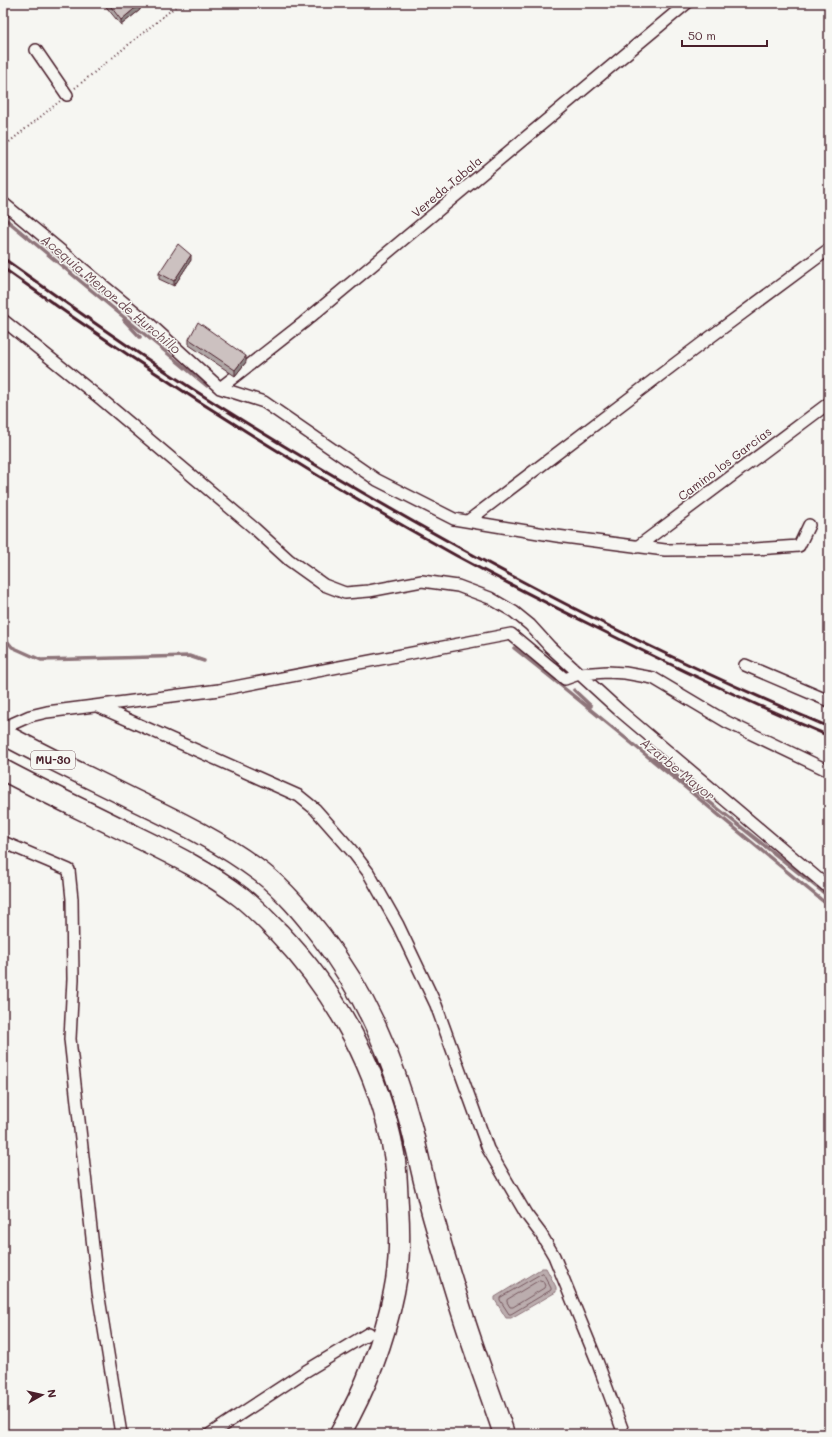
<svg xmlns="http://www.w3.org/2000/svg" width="832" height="1437" viewBox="0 0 832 1437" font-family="Mali,sans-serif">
  <rect width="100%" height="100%" fill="#f6f6f2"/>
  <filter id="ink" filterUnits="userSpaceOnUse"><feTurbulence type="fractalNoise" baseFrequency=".025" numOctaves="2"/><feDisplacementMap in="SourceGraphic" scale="8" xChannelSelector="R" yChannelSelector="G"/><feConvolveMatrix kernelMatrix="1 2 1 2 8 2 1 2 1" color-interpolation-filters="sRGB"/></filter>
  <g filter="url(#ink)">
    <path fill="#bbadae" stroke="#8e747a" d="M542 1268H546L556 1287V1292L511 1318H506L495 1300V1297Z"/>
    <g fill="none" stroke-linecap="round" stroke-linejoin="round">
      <path stroke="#77585f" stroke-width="1" d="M543 1273 551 1288V1290L511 1314H509L500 1300V1298Z
        M540 1280 543 1281 545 1286 544 1288 513 1307H510L507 1302V1300Z"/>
      <path stroke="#8e747a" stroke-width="3.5" d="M3 217 207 386
        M124 320 140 337
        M3 636 12 647 41 660 189 656 204 661
        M514 648C620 732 724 820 829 906
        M574 690 591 706
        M654 758 829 897"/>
      <g stroke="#4a1f2b" stroke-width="14">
        <path id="minor" d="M36 50 67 95
          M3 203 151 325 220 388 264 402 377 480 454 519 557 536 665 550 755 549 799 546 809 525
          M3 320 101 399 254 528 289 560 324 585 345 593 369 591 422 581 458 586 490 598 514 612 530 625 550 647 620 711 829 888
          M220 388 303 323 687 3
          M468 521 701 344 829 249
          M637 547 829 403
          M745 665 829 701
          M97 706 299 796 315 809 352 851 368 872 398 925 436 1005 488 1149 526 1214 541 1234 554 1256 597 1361 624 1434
          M3 728 30 716 47 712 219 690 511 634 565 679 579 674 607 672 625 673 653 678 727 722 829 771
          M3 842 69 870 72 899 73 979 70 1039 98 1292 121 1434
          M210 1434 306 1371 369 1333"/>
      </g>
      <g stroke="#4a1f2b" stroke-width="23">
        <path id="motorway" d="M3 734C46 757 90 778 134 800 178 821 223 843 262 873 285 891 303 913 321 936 366 994 392 1056 411 1126 419 1157 425 1189 434 1220 444 1255 455 1291 466 1325 478 1362 492 1398 504 1434
          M3 770C48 794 94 815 139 838 174 855 210 873 241 897 255 908 266 920 279 933 337 994 379 1070 394 1154 397 1171 397 1188 398 1206 400 1234 400 1264 394 1292 384 1342 365 1390 340 1434"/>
      </g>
      <path stroke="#4a1f2b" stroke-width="2" stroke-dasharray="1 3" stroke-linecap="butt" d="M75 88 180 3
        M3 147 60 101"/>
      <use href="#minor" stroke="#f6f6f2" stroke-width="11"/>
      <use href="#motorway" stroke="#f6f6f2" stroke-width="20"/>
      <path stroke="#4a1f2b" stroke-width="3" d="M3 258C73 308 143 358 216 404 412 527 616 638 829 727
        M3 268C148 372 298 468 455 555 501 580 548 604 595 627 672 666 750 703 829 736"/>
    </g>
    <path fill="#afa6a5" stroke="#4a1f2b" d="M103 3H139L140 10 121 25Z
      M191 260 174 286 159 279V273Z
      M189 339 246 362 235 376 189 345Z"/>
    <path fill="#8f8786" stroke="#4a1f2b" d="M140 4V10L121 25V20Z
      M191 255V260L174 286V281Z
      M246 356V362L235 376V370Z"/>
    <path fill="#ccc1c0" stroke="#4a1f2b" d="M108 3H139L140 4 121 20Z
      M178 244 191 255 174 281 159 273Z
      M198 322 246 356 235 370 189 339Z"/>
  </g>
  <g text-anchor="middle" stroke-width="3" stroke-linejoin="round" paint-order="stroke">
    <rect fill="#f6f6f2" stroke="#7e6067" stroke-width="1" x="31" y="751" width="44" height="18" rx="3"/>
    <g font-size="11" font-weight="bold" fill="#4a1f2b">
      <text x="53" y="764">MU-30</text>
    </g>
    <g font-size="12" fill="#4a1f2b" stroke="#f6f6f2">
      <text transform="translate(447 187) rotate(-40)" y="4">Vereda Tabala</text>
      <text transform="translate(725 464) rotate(-37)" y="4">Camino los Garcías</text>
    </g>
    <g font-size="13" font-style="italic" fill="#6c4a52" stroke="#f6f6f2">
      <text transform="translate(111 294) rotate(40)" y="5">Acequia Menor de Hurchillo</text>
      <text transform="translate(678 769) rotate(39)" y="5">Azarbe Mayor</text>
    </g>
  </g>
  <rect width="832" height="1437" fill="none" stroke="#f6f6f2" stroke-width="16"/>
  <rect x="8" y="8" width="816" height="1421" fill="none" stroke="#4a1f2b" stroke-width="1.5" filter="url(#ink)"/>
  <g transform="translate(42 1395) rotate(82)" stroke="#f6f6f2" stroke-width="3" paint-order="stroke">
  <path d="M0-3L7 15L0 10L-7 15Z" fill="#4a1f2b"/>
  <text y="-6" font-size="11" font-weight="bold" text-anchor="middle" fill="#4a1f2b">N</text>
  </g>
  <path d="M682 40v6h85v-6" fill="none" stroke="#4a1f2b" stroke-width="2"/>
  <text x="688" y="40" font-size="12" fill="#4a1f2b" stroke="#f6f6f2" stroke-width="3" paint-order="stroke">50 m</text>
</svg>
